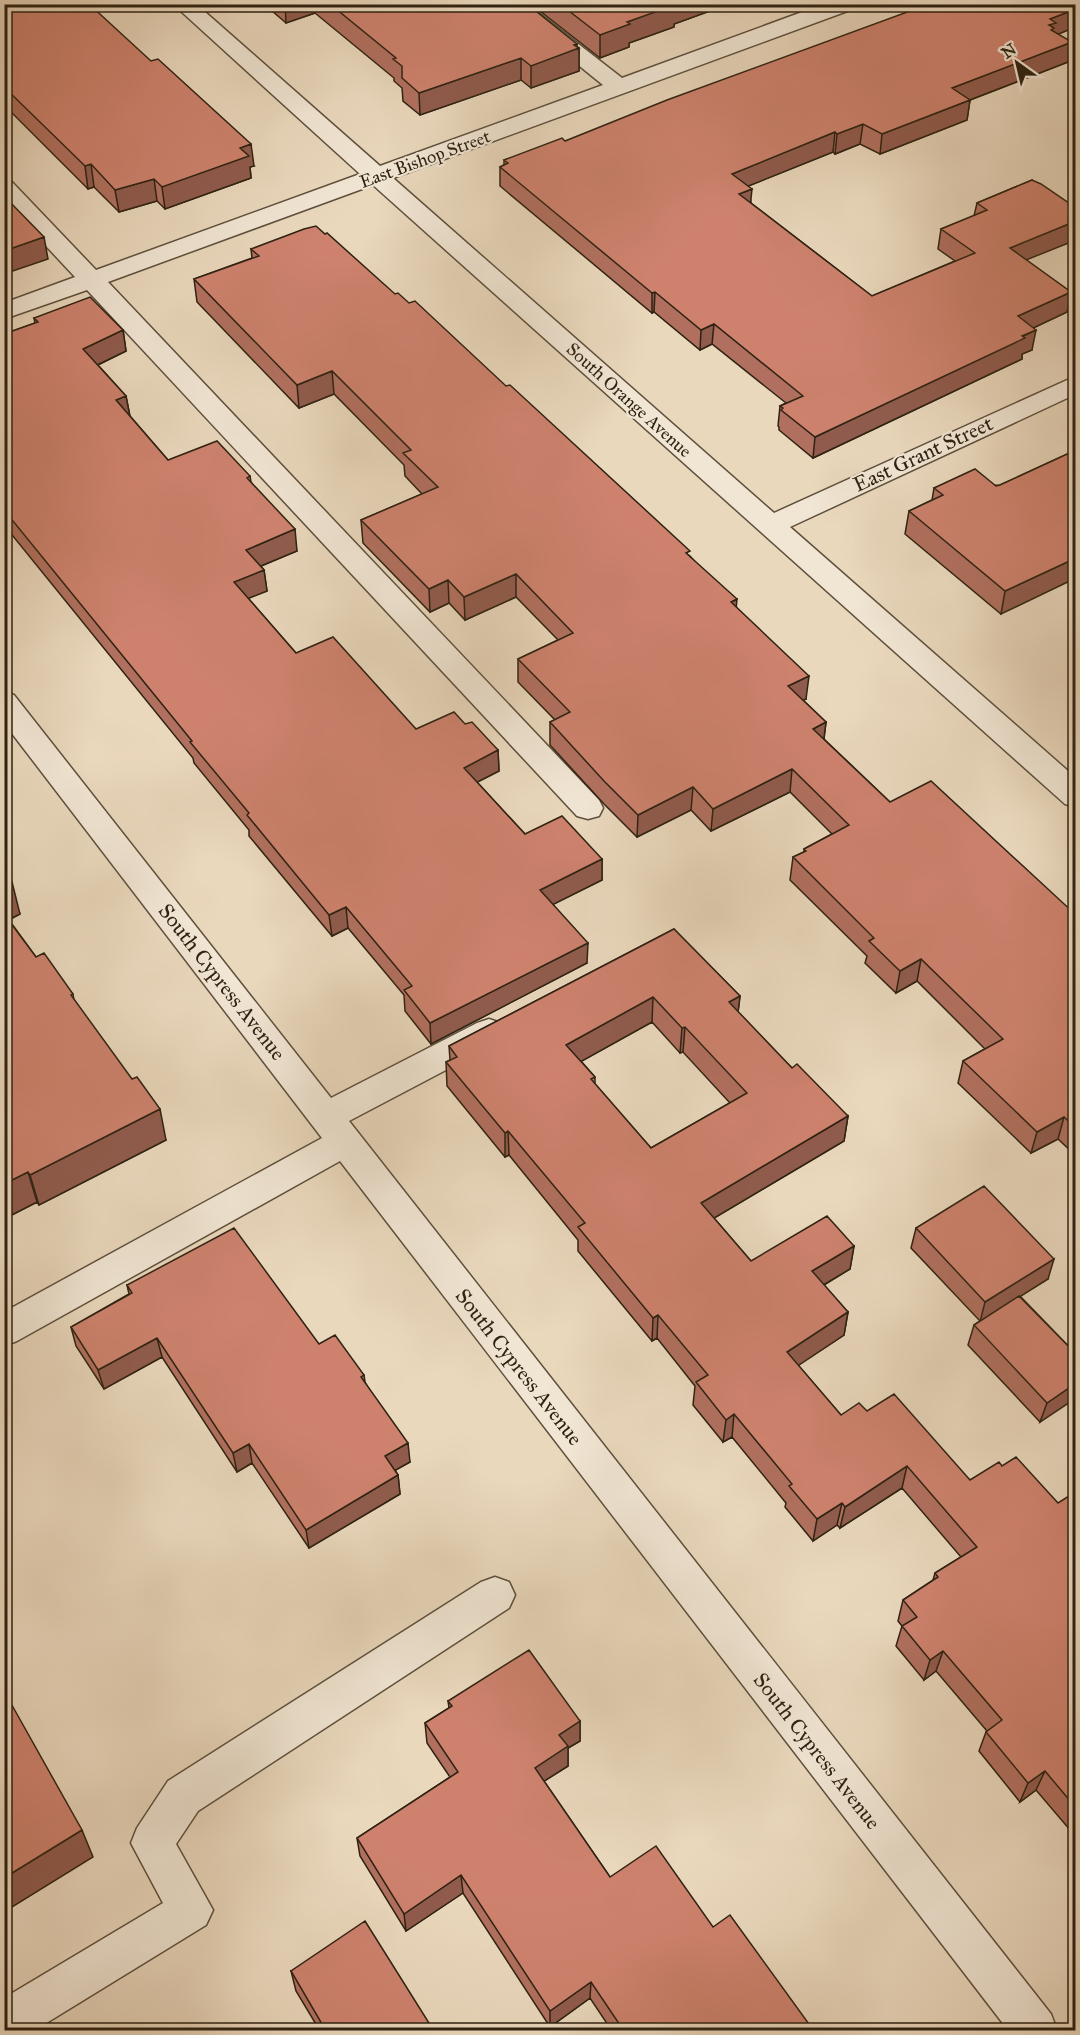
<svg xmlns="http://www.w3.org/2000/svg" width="1080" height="2035" viewBox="0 0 1080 2035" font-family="'IM FELL Great Primer',serif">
  <rect width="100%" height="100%" fill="#ead8bd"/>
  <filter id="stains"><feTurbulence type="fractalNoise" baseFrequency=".00333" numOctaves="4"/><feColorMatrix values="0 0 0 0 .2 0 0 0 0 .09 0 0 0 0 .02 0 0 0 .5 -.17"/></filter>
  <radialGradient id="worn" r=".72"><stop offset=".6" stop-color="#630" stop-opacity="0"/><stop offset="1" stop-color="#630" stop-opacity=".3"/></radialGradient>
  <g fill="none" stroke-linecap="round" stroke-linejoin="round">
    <g stroke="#5d503d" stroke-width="3">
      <path id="minor" d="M173 4H196L380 166 603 85 503 4H527L622 78 824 4H855L853 9 393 178 774 513 1076 376V394L790 527 1076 778V807L1065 804 373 185 108 282 599 800 603 808 599 816 588 819 577 816 87 290 4 319V303L75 277 4 201V180L12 182 96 270 360 174Z
        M4 692 14 695 331 1098 477 1023 489 1019 501 1023 506 1032 501 1041 349 1121 1051 2014 1057 2030H1008L340 1161 17 1341 4 1346V1312L322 1138 4 723Z
        M495 1577 509 1582 515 1595 509 1608 198 1811 176 1844 213 1910 206 1925 35 2030H4V1998L163 1903 131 1843 137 1828 168 1781 481 1582Z"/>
    </g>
    <use href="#minor" fill="#f1e6d4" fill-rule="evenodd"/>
  </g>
  <path fill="#b1705f" stroke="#2e2212" stroke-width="1.5" fill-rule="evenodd" d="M4 4 254 166 250 167 251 178 165 209 157 201 119 212 94 187 88 189 4 105Z
    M264 4H527L579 48V71L531 88 521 80 420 115 403 101 402 88 394 81V78L315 13 286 23Z
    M531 4H729L674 24V27L629 43V47L600 58Z
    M1075 27 1058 34 1068 62 970 100 967 120 880 154 860 144 835 154 833 152 748 186 751 203 872 296 955 261 938 249 941 229 974 216 977 203 1032 180 1026 260 1071 292 1067 312 1033 328 1032 350 1022 354V359L813 458 779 430V427L778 426 780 406 786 403 712 344 700 350 654 312 652 313 500 186V167L504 165V160L565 141Z
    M251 249 690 556 736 607 806 699 803 700 826 722 824 739 890 802 1076 915V1156L1058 1139 1031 1153 958 1083 963 1061 985 1049 917 981 896 993 865 963 867 956 790 880 793 857 804 852V849L832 834 790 792 711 831 691 810 637 837 604 804 550 745V722L555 720 518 682V659L558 640 516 597 465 620 449 603 430 612 363 543 361 520 422 494 405 476 404 465 334 394 299 408 197 302 194 279 252 258Z
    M34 318 123 330 126 351 98 365 126 396 130 416 168 460 250 476 251 482 297 551 261 566 264 570 267 591 248 598 296 653 416 729 465 724 498 750 499 771 477 782 525 834 602 859V880L553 904 587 963 431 1044 405 1011 404 995 348 928 332 936 249 836V830L194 763 193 758 4 525V334L35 323Z
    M1076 450 1001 614 905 534 909 511 932 500 934 488 1000 485Z
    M4 872 20 914 9 920 36 957 73 994 74 1000 166 1140 39 1205 37 1202 4 1219Z
    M674 929 740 996 738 1012 792 1068 848 1116 844 1141 714 1218 751 1261 854 1246 850 1269 824 1285 848 1312 844 1335 798 1365 841 1415 867 1411 970 1480 1002 1466 1058 1503H1076V1837L1036 1790 1020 1802 979 1751 986 1732 987 1731 936 1671 924 1680 896 1646 902 1626 898 1621 903 1600 933 1580 935 1573 961 1557 902 1488 840 1528 837 1525 813 1541 785 1507 786 1503 732 1437 723 1442 693 1405 695 1386 657 1338 652 1341 578 1251V1240L509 1155 505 1157 447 1086 446 1062 450 1060 449 1046ZM652 1022 680 1053 683 1052 730 1103 651 1148 595 1084V1077L581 1061Z
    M916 1228 1048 1279 1020 1296 1076 1354 1040 1422 968 1345 974 1325 980 1321 911 1248Z
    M127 1285 319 1344 364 1375 365 1382 410 1462 395 1470 398 1475 400 1494 309 1548 252 1463 237 1472 162 1357 104 1389 76 1346 71 1327 129 1294Z
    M448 1701 580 1721V1741L568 1748V1766L544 1781 610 1877 713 1927 814 2031H612L590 1998 550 2027 463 1893 406 1931 360 1856 357 1838 450 1777 427 1743 425 1723 449 1708Z
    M291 1971 434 2031H320L296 1991Z"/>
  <path fill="#905b4d" stroke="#2e2212" stroke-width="1.5" d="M285 4H314L315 13 286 23Z
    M672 4H729L674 24V27L629 43V47L600 58V35L627 22Z
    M1076 9 1075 27 1054 36 1048 49 1050 19Z
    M1072 42 1068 62 949 108 952 88Z
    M577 44V49L579 48V71L531 88V66Z
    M521 58V80L420 115 419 93Z
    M970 100 967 120 880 154 882 134Z
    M863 124 860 144 835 154 837 134Z
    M835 132 833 152 731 193 732 174Z
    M251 144 254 166 250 167 251 178 165 209 162 187 240 148Z
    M91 164 94 187 88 189 85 166Z
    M154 179 157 201 119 212 115 190Z
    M752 189 750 209 739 194Z
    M1076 221V240L1006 268 1010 248Z
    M44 237 48 259 4 274V251Z
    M655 292 654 312 652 313V293Z
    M1071 292 1067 312 1014 337 1018 316Z
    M714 324 712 344 700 350 701 330Z
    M123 330 126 351 87 370 83 349Z
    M1036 330 1032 350 1022 354V359L813 458 815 437Z
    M332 371 334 394 299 408 297 385Z
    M126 396 130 417 116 400Z
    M295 529 297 551 249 571 246 550Z
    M1076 558V578L1001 614 1005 591Z
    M264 570 267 591 237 603 234 582Z
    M516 574V597L465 620 464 597Z
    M448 580 449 603 430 612 429 589Z
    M737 599 735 622 731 602Z
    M809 676 806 699 785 709 788 686Z
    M826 722 823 745 813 729Z
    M498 750 499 771 464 789V768Z
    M792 769 790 792 711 831 713 809Z
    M693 787 691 810 637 837 638 815Z
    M602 859V880L540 911V890Z
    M12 882 20 914 4 922V885Z
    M346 907 348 928 332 936 329 915Z
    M588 943 587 963 431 1044 430 1023Z
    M921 959 917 981 896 993 900 971Z
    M740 996 737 1021 729 1002Z
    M653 997 652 1022 566 1070V1045Z
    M685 1027 683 1052 680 1053 682 1028Z
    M160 1109 166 1140 39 1205 30 1175Z
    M848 1116 844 1141 699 1227 701 1203Z
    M1064 1117 1058 1139 1031 1153 1037 1132Z
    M508 1131 509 1155 505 1157V1133Z
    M28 1172 37 1202 4 1219V1184Z
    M854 1246 850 1269 808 1294 812 1271Z
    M1054 1259 1048 1279 980 1322 985 1302Z
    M848 1312 844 1335 784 1375 787 1352Z
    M658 1315 657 1338 652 1341 653 1318Z
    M157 1338 162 1357 104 1389 98 1370Z
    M1076 1383V1398L1040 1422 1047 1403Z
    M734 1414 732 1437 723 1442 726 1420Z
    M408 1443 410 1462 387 1475 385 1456Z
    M249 1444 252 1463 237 1472 233 1453Z
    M907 1466 902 1488 840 1528 845 1507Z
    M398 1475 400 1494 309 1548 306 1530Z
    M842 1503 837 1525 813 1541 817 1519Z
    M943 1651 936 1671 924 1680 930 1660Z
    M580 1721V1741L568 1748V1766L535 1787V1768L559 1735Z
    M1045 1771 1036 1790 1020 1802 1028 1783Z
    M82 1830 93 1857 4 1912V1878Z
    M461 1875 463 1893 406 1931 404 1914Z
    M591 1982 590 1998 550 2027V2011Z"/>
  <path fill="#ce826e" stroke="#2e2212" stroke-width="1.5" fill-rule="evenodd" d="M4 4H89L151 61 158 59 251 144 240 148 249 156 162 187 154 179 115 190 91 164 85 166 4 87Z
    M330 4H527L577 44 574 45 579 48 531 66 521 58 419 93 402 78V66L393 59 396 58Z
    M560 4H674L675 5 627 22 630 24 600 35Z
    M929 4H1068L1070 6 1076 7V9L1050 19 1056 23 1049 25 1054 28 1051 30 1072 42 952 88 970 100 882 134 863 124 837 134 835 132 732 174 752 189 739 194 872 296 975 253 941 229 987 210 977 203 1032 180 1041 184 1076 208V221L1010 248 1071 292 1018 316 1036 330 1022 336 1025 338 815 437 781 410 783 408 780 406 803 396 714 324 701 330 655 292 652 293 500 167 508 163 504 160 562 138 565 141 667 100Z
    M4 196 44 237 4 251Z
    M316 226 325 234 327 233 395 294 398 293 409 303 415 301 506 386 510 385 690 551 686 553 737 599 731 602 809 676 788 686 826 722 813 729 890 802 931 781 1076 915V1128L1064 1117 1037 1132 963 1061 1003 1039 921 959 900 971 869 941 874 938 793 857 806 851 804 849 849 825 792 769 713 809 693 787 638 815 604 781 550 722 570 712 518 659 573 633 516 574 464 597 448 580 429 589 361 520 438 487 403 453 411 450 332 371 297 385 194 279 259 256 251 249 304 229Z
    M90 297 123 330 83 349 126 396 116 400 168 460 217 441 250 476 247 478 295 529 246 550 264 570 234 582 296 653 333 637 416 729 454 712 465 724 472 722 498 750 464 768 525 834 562 816 602 859 540 890 588 943 430 1023 404 990 412 986 346 907 329 915 247 815 249 813 190 742 192 741 4 510V334L38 322 34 318Z
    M1076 450V558L1005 591 909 511 943 495 934 488 975 469 996 486 1000 485Z
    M4 872 12 882 4 885Z
    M4 914 36 957 44 953 73 994 71 995 132 1079 137 1077 160 1109 30 1175 28 1172 4 1184Z
    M674 929 740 996 729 1002 792 1068 797 1064 848 1116 701 1203 751 1261 827 1216 854 1246 812 1271 848 1312 787 1352 841 1415 859 1403 867 1411 894 1394 970 1480 999 1462 1002 1466 1016 1457 1058 1503 1069 1496 1076 1503V1808L1045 1771 1028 1783 986 1732 1002 1720 943 1651 930 1660 902 1626 917 1617 903 1600 938 1577 935 1573 977 1547 907 1466 845 1507 842 1503 817 1519 789 1486 792 1484 734 1414 726 1420 696 1382 708 1375 658 1315 653 1318 578 1227 585 1223 508 1131 505 1133 446 1062 457 1057 449 1046ZM653 997 682 1028 685 1027 747 1093 651 1148 591 1079 595 1077 566 1045Z
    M984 1186 1054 1259 985 1302 916 1228Z
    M234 1228 319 1344 335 1335 364 1375 361 1377 408 1443 385 1456 398 1475 306 1530 249 1444 233 1453 157 1338 98 1370 71 1327 132 1293 127 1285Z
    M1019 1296 1076 1354V1383L1047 1403 974 1325Z
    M529 1650 580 1721 559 1735 568 1746 535 1768 610 1877 656 1846 713 1927 730 1915 814 2031H624L591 1982 550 2011 461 1875 404 1914 357 1838 458 1772 425 1723 452 1706 448 1701Z
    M4 1691 82 1830 4 1878Z
    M365 1921 434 2031H326L291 1971Z"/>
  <g text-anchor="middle" stroke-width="4.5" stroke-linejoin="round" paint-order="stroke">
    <g font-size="18" fill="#2e2212" stroke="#f1e6d4">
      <text transform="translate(425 159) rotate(-20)" y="6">East Bishop Street</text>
      <text transform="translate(629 400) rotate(42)" y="6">South Orange Avenue</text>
    </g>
    <g font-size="21" fill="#2e2212" stroke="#f1e6d4">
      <text transform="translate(923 454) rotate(-25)" y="7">East Grant Street</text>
      <text transform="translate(222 982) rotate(52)" y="7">South Cypress Avenue</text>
      <text transform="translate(519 1367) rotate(52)" y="7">South Cypress Avenue</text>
      <text transform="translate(817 1751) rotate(52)" y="7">South Cypress Avenue</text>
    </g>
  </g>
  <rect width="1080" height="2035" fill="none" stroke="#ead8bd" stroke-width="24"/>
  <rect x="6" y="6" width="1068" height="2023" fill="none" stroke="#2e2212" stroke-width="3"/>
  <rect x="12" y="12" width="1056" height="2011" fill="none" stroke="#2e2212" stroke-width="1.5"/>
  <g transform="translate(1017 63) rotate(326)" stroke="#f1e6d4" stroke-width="4.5" paint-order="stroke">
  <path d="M0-4.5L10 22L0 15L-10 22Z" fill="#2e2212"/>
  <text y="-9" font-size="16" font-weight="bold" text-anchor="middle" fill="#2e2212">N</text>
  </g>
  <rect width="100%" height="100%" filter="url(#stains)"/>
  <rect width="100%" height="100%" fill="url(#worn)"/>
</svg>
